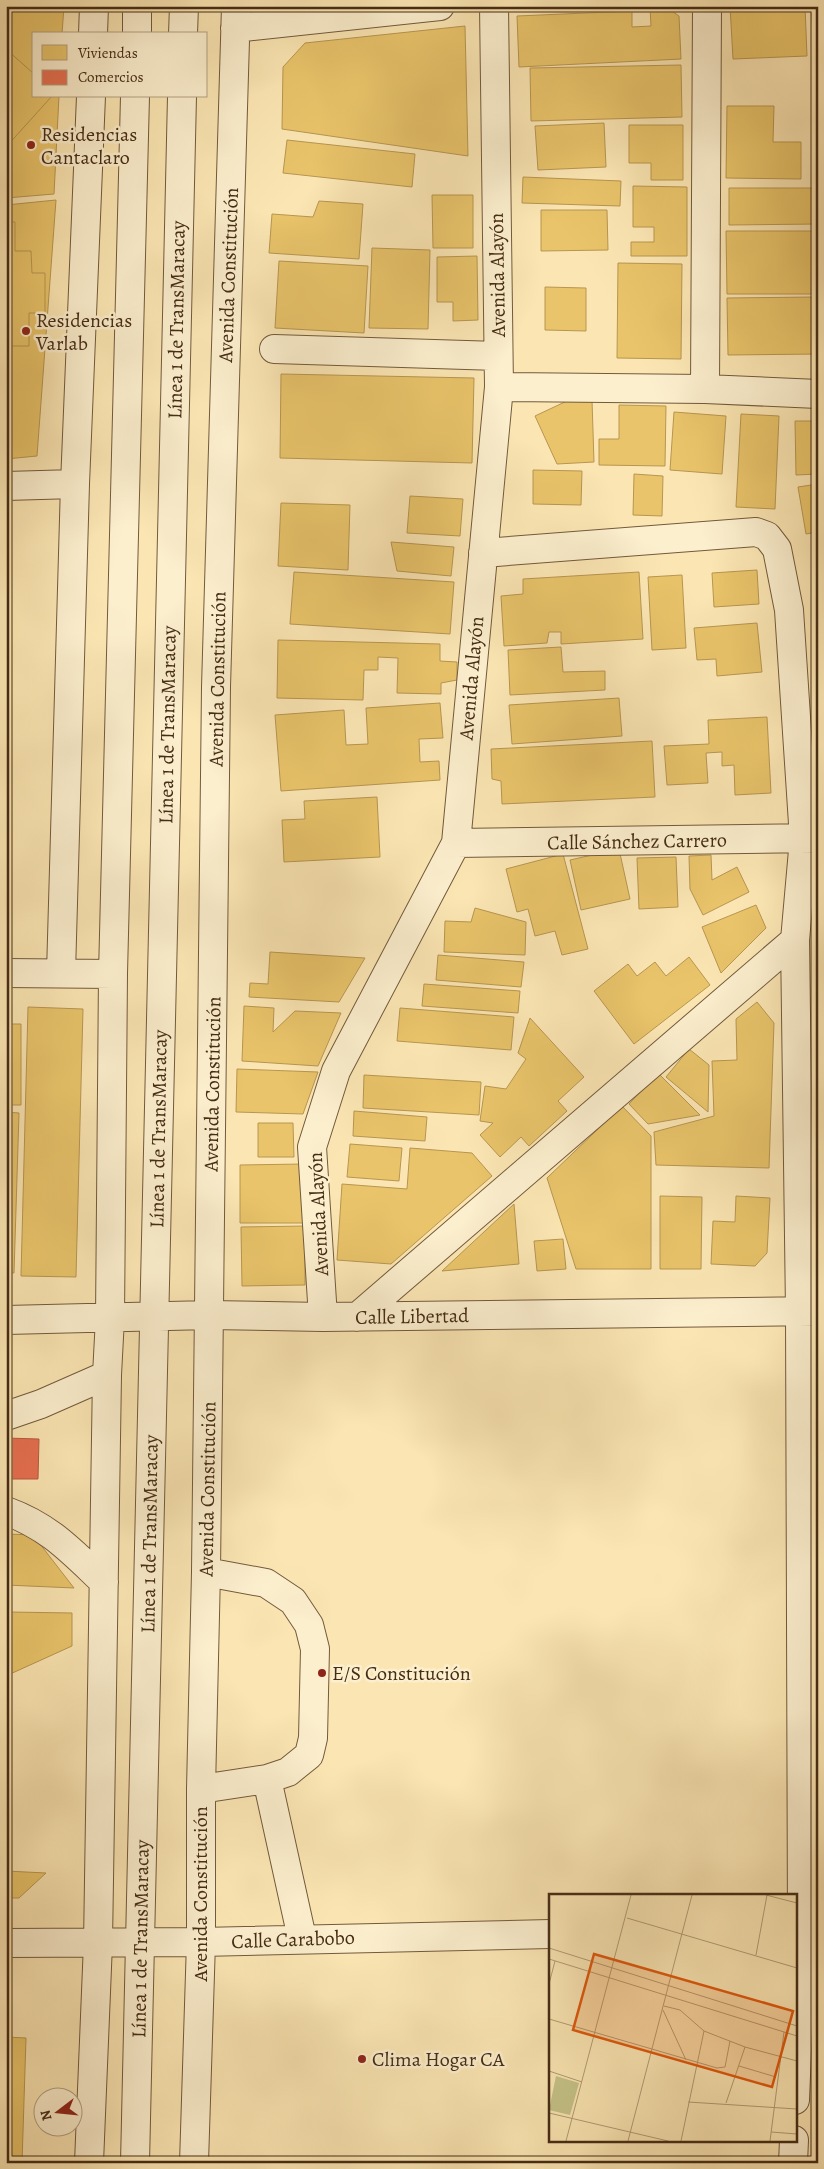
<svg xmlns="http://www.w3.org/2000/svg" width="824" height="2169" viewBox="0 0 824 2169" font-family="Alegreya,serif">
  <rect width="100%" height="100%" fill="#fbe6b3"/>
  <filter id="stains"><feTurbulence type="fractalNoise" baseFrequency=".004" numOctaves="4"/><feColorMatrix values="0 0 0 0 .2 0 0 0 0 .09 0 0 0 0 .02 0 0 0 .5 -.17"/></filter>
  <radialGradient id="worn" r=".72"><stop offset=".6" stop-color="#630" stop-opacity="0"/><stop offset="1" stop-color="#630" stop-opacity=".3"/></radialGradient>
  <path fill="#e9c46a" stroke="#b89650" d="M6 6H64L62 34H34V96H59L54 194 6 198Z
    M730 6H805L807 56 733 59Z
    M811 6H818V60H815Z
    M650 7H666L679 16 681 59 519 67 517 16 632 11V27L651 26Z
    M465 26 468 156 282 129 283 67 305 43Z
    M6 49 34 74V96H52L6 147Z
    M681 65 682 117 531 121 530 68Z
    M727 106H774L773 142H801V179L726 178Z
    M604 123 606 167 538 170 535 126Z
    M629 125H683V180H651V163H629Z
    M287 140 415 154 412 187 283 173Z
    M523 177 621 181 620 206 522 203Z
    M633 186 687 187V256H631V242H654V227H633Z
    M729 188H818V224L729 225Z
    M432 195H473V248H433Z
    M56 200 37 456 6 459V205Z
    M319 201 363 204 359 259 269 253 272 214 313 217Z
    M541 210H607L608 250 541 251Z
    M6 222H15V251H31L32 273H45V313H29V346H6Z
    M726 231H818V294H727Z
    M372 248 430 250 428 329 369 328Z
    M477 256 478 320 453 321V302H437V257Z
    M279 261 368 266 364 333 275 328Z
    M618 263 682 264 681 359 617 358Z
    M545 287 586 288V331L545 330Z
    M815 297V317H818V354L728 355 727 298Z
    M281 374 474 378 472 463 280 458Z
    M569 400H592L594 462 557 464 535 416Z
    M619 405 666 406 665 466 599 465V439H619Z
    M674 412 726 416 722 474 670 470Z
    M741 414 779 416 775 509 736 507Z
    M795 421H818V474L796 475Z
    M533 470 582 471 581 505 533 504Z
    M634 474 663 476 662 516 633 515Z
    M818 484V532L806 534 798 487Z
    M410 496 463 499 460 536 407 533Z
    M281 503 350 505 348 570 278 566Z
    M391 542 454 547 451 576 397 571Z
    M757 570 759 604 714 607 712 573Z
    M294 572 454 582 450 634 290 624Z
    M639 572 643 639 561 644V632H549L547 643 504 646 501 596 523 594V579Z
    M682 575 686 648 652 650 648 577Z
    M757 623 762 672 717 676 716 659 697 660 694 628Z
    M278 640 440 644V661L457 662V680L441 683V694L397 693 398 658 378 657V670H364L363 700 277 698Z
    M561 647 563 672 605 671V690L510 695 508 650Z
    M619 698 622 736 512 744 509 705Z
    M440 703 443 738 419 739 420 762 439 761 440 780 281 791 275 715 344 710 346 745 368 744 366 708Z
    M767 717 771 793 735 795 734 765 722 766V752L706 753 708 783 667 785 664 746 709 744 708 720Z
    M652 741 655 797 502 804 501 781 492 779 491 749Z
    M377 797 380 857 284 862 282 820 305 819 304 801Z
    M619 849 630 899 581 910 570 860Z
    M563 854 588 949 562 955 555 931 535 936 528 909 517 912 506 869Z
    M711 855 712 880 737 867 749 892 703 915 690 889 689 856Z
    M676 857 678 907 639 909 637 858Z
    M756 905 766 928 721 973 702 927Z
    M475 908 526 922 525 955 444 952 445 921 471 922Z
    M270 952 365 958 339 1002 249 997 250 983 268 984Z
    M438 955 524 962 521 987 436 980Z
    M689 957 710 985 634 1044 594 991 628 964 637 976 655 962 666 976Z
    M424 984 520 991 518 1013 422 1006Z
    M757 1002 774 1023 769 1168 656 1165 654 1132 714 1116 712 1061 737 1060 736 1019Z
    M244 1006 274 1008 273 1032 295 1011 341 1013 318 1066 242 1061Z
    M28 1007 83 1009 76 1277 21 1276Z
    M400 1008 514 1017 511 1050 397 1041Z
    M530 1018 584 1077 558 1101 567 1111 529 1146 521 1137 500 1157 480 1135 493 1123 480 1121 485 1086 506 1089 526 1059 518 1053Z
    M6 1024H21V1105H6Z
    M689 1049 709 1065 708 1112 666 1077Z
    M237 1069 318 1072 303 1114 236 1112Z
    M658 1073 700 1115 648 1124 629 1104Z
    M364 1075 481 1082 479 1115 363 1108Z
    M622 1106 651 1136V1269H576L547 1178Z
    M354 1111 427 1117 425 1141 353 1136Z
    M6 1112 19 1113 14 1273H6Z
    M258 1123H293L294 1157H258Z
    M350 1144 402 1148 399 1181 347 1177Z
    M410 1148 472 1153 492 1176 391 1264 337 1260 342 1184 407 1189Z
    M303 1164 304 1223H240V1165Z
    M660 1196 702 1197 701 1269H660Z
    M736 1196 770 1198 767 1253 755 1266 711 1264 713 1221 735 1222Z
    M514 1204 519 1264 442 1271Z
    M305 1226V1285L242 1286 241 1227Z
    M563 1239 566 1269 537 1271 534 1241Z
    M6 1534 33 1535 74 1588 6 1585Z
    M9 1612 72 1613V1646L8 1675Z
    M6 1871 46 1873 19 1898H6Z
    M6 2037 26 2038 22 2163H6Z"/>
  <path fill="#e76f51" stroke="#b65b3f" d="M6 1438 39 1439 38 1479H6Z"/>
  <g fill="none" stroke-linecap="round" stroke-linejoin="round">
    <g stroke="#725a3c" stroke-width="30">
      <path id="minor" d="M235 28 440 6
        M93 34 94 6
        M137 34V6
        M183 34 184 6
        M274 349 498 356
        M499 387 705 389 818 394
        M705 389 707 6
        M6 486 75 484
        M483 553 756 532 767 536 777 549 789 610 804 839 795 940 800 1311 802 1929 795 2100
        M456 843 818 838
        M6 973 113 974
        M61 973 75 484 91 96
        M323 1317 312 1147 336 1071 456 843 499 387 494 6
        M357 1317 795 940
        M6 1320 209 1315 323 1317 817 1311
        M6 1416 41 1404 107 1375
        M6 1511C50 1527 71 1551 104 1582
        M267 1779 302 1938
        M201 1789 267 1779 288 1772 309 1755 313 1738 315 1649 309 1625 293 1601 266 1583 206 1572
        M6 1943 201 1942 550 1934
        M89 2163 98 1943 107 1375 110 1318 113 974 135 96
        M135 2163 182 96
        M194 2163 201 1942V1789L206 1572 216 687 236 6
        M793 2163 794 2140"/>
    </g>
    <use href="#minor" stroke="#fcefce" stroke-width="28"/>
  </g>
  <g fill="#8f2418" stroke="#fcefce" stroke-width="2">
    <circle cx="31" cy="145" r="5"/>
    <circle cx="26" cy="331" r="5"/>
    <circle cx="322" cy="1673" r="5"/>
    <circle cx="362" cy="2059" r="5"/>
  </g>
  <g text-anchor="middle" stroke-width="5" stroke-linejoin="round" paint-order="stroke">
    <g font-size="20" fill="#452c15" stroke="#fcefce" text-anchor="start">
      <text x="41" y="141">Residencias<tspan x="41" dy="23">Cantaclaro</tspan></text>
      <text x="36" y="327">Residencias<tspan x="36" dy="23">Varlab</tspan></text>
      <text x="332" y="1680">E/S Constitución</text>
      <text x="372" y="2066">Clima Hogar CA</text>
    </g>
    <g font-size="20" fill="#452c15" stroke="#fcefce">
      <text transform="translate(228 275) rotate(-88)" y="7">Avenida Constitución</text>
      <text transform="translate(497 275) rotate(-91)" y="7">Avenida Alayón</text>
      <text transform="translate(176 320) rotate(-89)" y="7">Línea 1 de TransMaracay</text>
      <text transform="translate(471 678) rotate(-85)" y="7">Avenida Alayón</text>
      <text transform="translate(217 679) rotate(-89)" y="7">Avenida Constitución</text>
      <text transform="translate(167 725) rotate(-89)" y="7">Línea 1 de TransMaracay</text>
      <text transform="translate(637 841) rotate(-1)" y="7">Calle Sánchez Carrero</text>
      <text transform="translate(212 1084) rotate(-89)" y="7">Avenida Constitución</text>
      <text transform="translate(158 1129) rotate(-89)" y="7">Línea 1 de TransMaracay</text>
      <text transform="translate(318 1214) rotate(-93)" y="7">Avenida Alayón</text>
      <text transform="translate(412 1316) rotate(-1)" y="7">Calle Libertad</text>
      <text transform="translate(207 1489) rotate(-89)" y="7">Avenida Constitución</text>
      <text transform="translate(149 1534) rotate(-89)" y="7">Línea 1 de TransMaracay</text>
      <text transform="translate(200 1894) rotate(-90)" y="7">Avenida Constitución</text>
      <text transform="translate(140 1939) rotate(-89)" y="7">Línea 1 de TransMaracay</text>
      <text transform="translate(293 1939) rotate(-2)" y="7">Calle Carabobo</text>
    </g>
  </g>
  <g transform="translate(549 1894)">
    <rect width="248" height="248" fill="#fbe6b3"/>
    <path d="M7 182 30 189 21 221 0 216Z" fill="#c5c388"/>
    <path fill="none" stroke="#b29c74" stroke-width="1" d="M217 1 248 9M78 24 248 74M0 54 248 132M207 61 218 1M0 65 248 142M0 90 6 67M115 112 131 116 155 137 196 153 248 167M114 116 137 166M0 125 168 174 176 173 181 147M190 172 227 183M0 177 33 188M139 208 248 215M177 209 196 153M0 219 119 247M222 238 248 240M17 247 82 1M79 247 143 1M132 247 155 137M221 247 235 138"/>
    <path fill="#e0570c" fill-opacity="0.15" stroke="#e0570c" stroke-width="2.5" d="M45 60 244 117 223 193 24 136Z"/>
    <rect width="248" height="248" fill="none" stroke="#452c15" stroke-width="2.5"/>
  </g>
  <rect width="824" height="2169" fill="none" stroke="#fbe6b3" stroke-width="25"/>
  <rect x="8" y="8" width="809" height="2154" fill="none" stroke="#452c15" stroke-width="2.5"/>
  <rect x="12" y="12" width="799" height="2144" fill="none" stroke="#452c15"/>
  <rect x="32" y="32" width="175" height="65" fill="#fcefce" stroke="#b3a184"/>
  <rect x="42" y="45" width="25" height="15" fill="#e9c46a" stroke="#b3a184"/>
  <text x="78" y="58" font-size="15" fill="#452c15">Viviendas</text>
  <rect x="42" y="70" width="25" height="15" fill="#e76f51" stroke="#b3a184"/>
  <text x="78" y="82" font-size="15" fill="#452c15">Comercios</text>
  <g transform="translate(58 2112) rotate(254)"><circle r="24" fill="#fcefce" stroke="#b3a184"/>
  <path d="M0-4L9 19L0 12L-9 19Z" fill="#8f2418"/>
  <text y="-8" font-size="14" font-weight="bold" text-anchor="middle" fill="#452c15">N</text>
  </g>
  <rect width="100%" height="100%" filter="url(#stains)"/>
  <rect width="100%" height="100%" fill="url(#worn)"/>
</svg>
